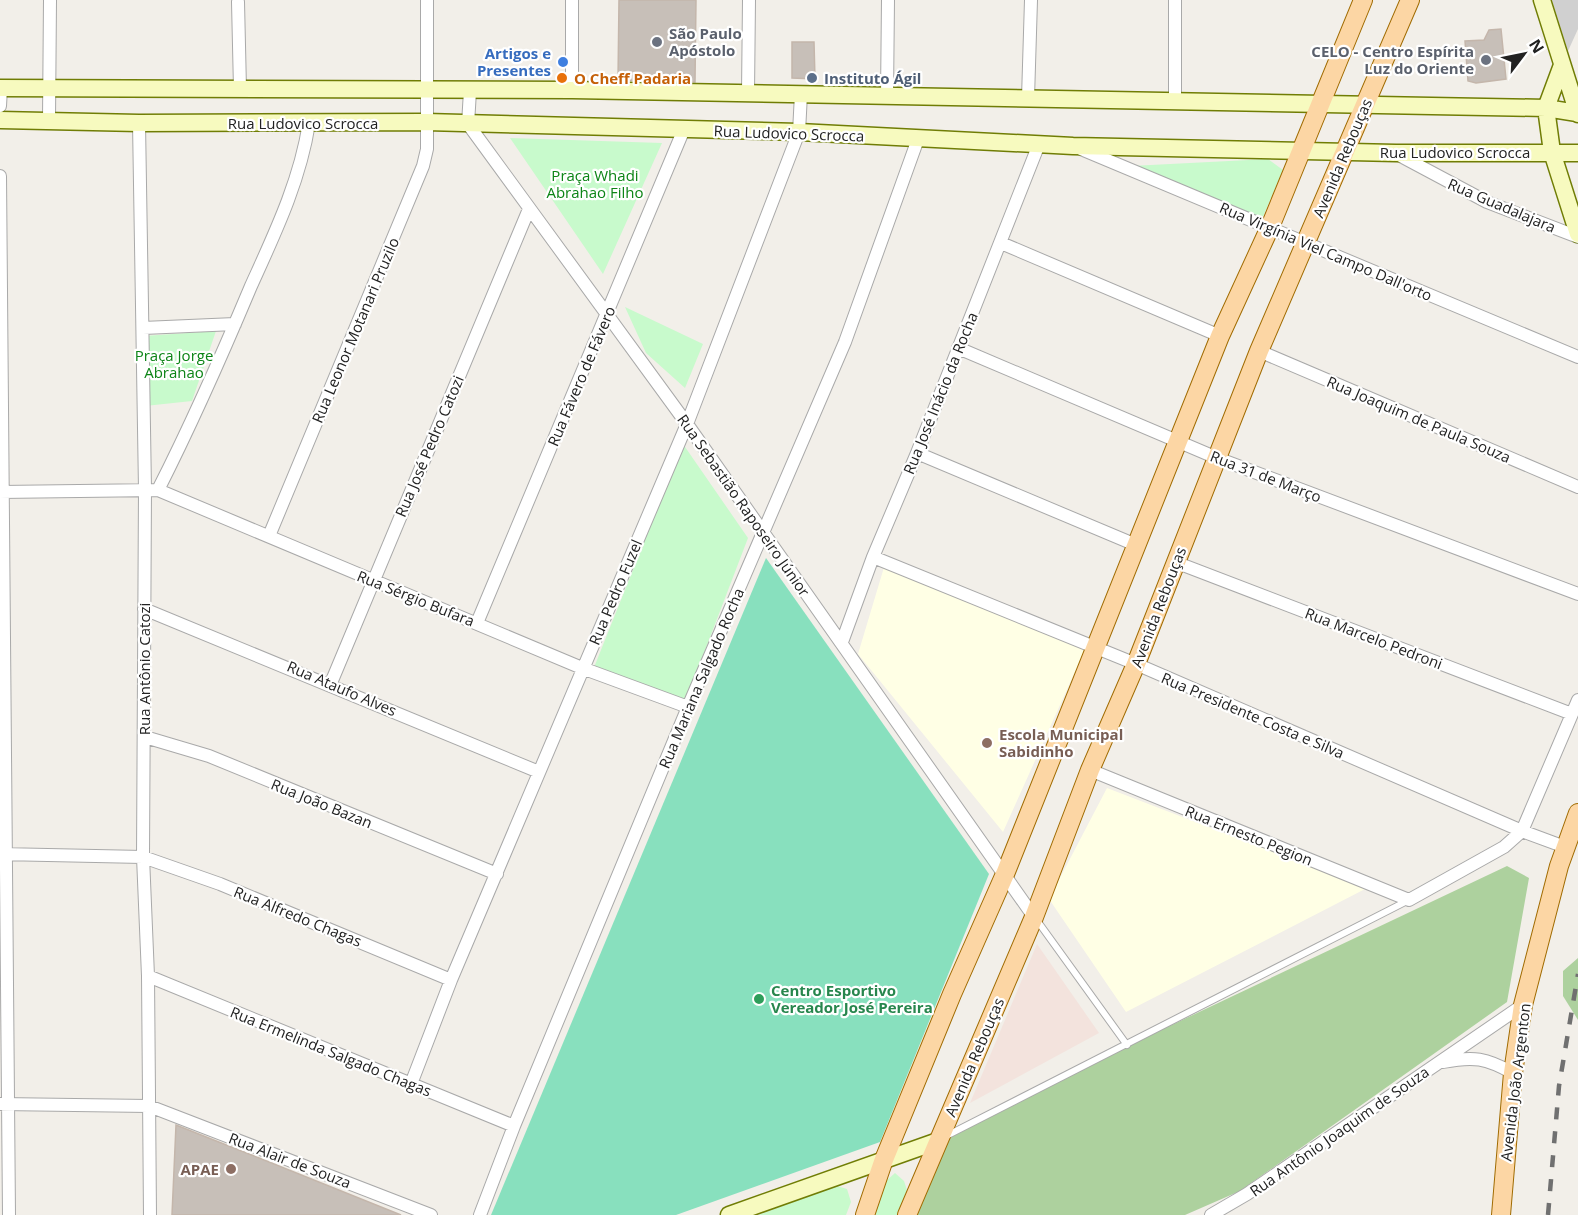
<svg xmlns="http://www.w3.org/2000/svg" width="1578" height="1215" font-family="'Open Sans',sans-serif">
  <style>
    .education { fill: #ffffe5 }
    .religious { fill: #d0d0d0 }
    .military { fill: #f3e3dd }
    .forest { fill: #add19e }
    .park { fill: #c8facc }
    .pitch { fill: #88e0be }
    .building { fill: #c7bfb8; stroke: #c4b6ab; stroke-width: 1.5 }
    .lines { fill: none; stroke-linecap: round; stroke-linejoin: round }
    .lane-casing { stroke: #a9a9a9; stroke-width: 8 }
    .street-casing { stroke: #a9a9a9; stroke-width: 14 }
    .secondary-casing { stroke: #707d05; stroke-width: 19 }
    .primary-casing { stroke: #a06b00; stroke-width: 20 }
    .lane { stroke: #fff; stroke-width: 6 }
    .street { stroke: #fff; stroke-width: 12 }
    .secondary { stroke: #f7fabf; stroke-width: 16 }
    .primary { stroke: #fcd6a4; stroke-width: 18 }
    .rail { stroke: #707070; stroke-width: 4.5; stroke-dasharray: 12 12; stroke-linecap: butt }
    .worship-dot { fill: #6b7280; stroke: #fff; stroke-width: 2 }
    .shop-dot { fill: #3f7fe0; stroke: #fff; stroke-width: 2 }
    .food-dot { fill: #e8710a; stroke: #fff; stroke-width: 2 }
    .service-dot { fill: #5c6f8a; stroke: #fff; stroke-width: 2 }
    .education-dot { fill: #8d6e63; stroke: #fff; stroke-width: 2 }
    .leisure-dot { fill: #2e9e5b; stroke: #fff; stroke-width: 2 }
    .labels { text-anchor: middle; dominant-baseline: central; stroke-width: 4.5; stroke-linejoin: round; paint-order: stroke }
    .worship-label { font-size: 15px; font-weight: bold; fill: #5b616d; stroke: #fff; text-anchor: start }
    .shop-label { font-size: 15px; font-weight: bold; fill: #366cbe; stroke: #fff; text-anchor: end }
    .food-label { font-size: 15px; font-weight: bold; fill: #c56008; stroke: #fff; text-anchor: start }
    .service-label { font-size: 15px; font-weight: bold; fill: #4e5e75; stroke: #fff; text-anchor: start }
    .street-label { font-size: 15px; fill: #222; stroke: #fff }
    .park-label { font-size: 15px; fill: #0c8416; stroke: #fff }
    .education-label { font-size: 15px; font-weight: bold; fill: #785e54; stroke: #fff; text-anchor: start }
    .leisure-label { font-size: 15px; font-weight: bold; fill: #27864d; stroke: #fff; text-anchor: start }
  </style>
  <rect width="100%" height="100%" fill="#f2efe9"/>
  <path class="education" d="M885,564l201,83 -83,185 -145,-178z
    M1107,788l260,100 -241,124 -77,-113z"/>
  <path class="religious" d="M1552,0h26v29l-10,22z"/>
  <path class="military" d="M1037,944l62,89 -129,70z"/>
  <path class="forest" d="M1507,866l22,12 -22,124 -267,189 -55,24h-274l35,-83z
    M1578,958v62l-15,-24v-25z"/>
  <path class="park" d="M510,138l152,5 -59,131z
    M1268,159l15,11 -21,49 -131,-53z
    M625,307l78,37 -18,44 -39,-35z
    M216,331l-24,70 -47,5 -1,-70z
    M683,444l65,94 -62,162 -93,-30z
    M895,1173l9,8 3,9 -10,25h-24l13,-34z
    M837,1186l10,3 4,13 -5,13h-88z"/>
  <path class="pitch" d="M766,558l223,316 -109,268 -204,73h-185z"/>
  <path class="building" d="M619,0h77l-1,82 -77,-2z
    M1501,29l5,50 -30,4 -8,-2 -3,-40 19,-1 5,-10z
    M792,42h22l1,37 -23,-1z
    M176,1125l78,31 147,59h-229z"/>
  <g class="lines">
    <defs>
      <path id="lane" d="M1036,919l91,126
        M946,1136l461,-235"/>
      <path id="street" d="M572,0v90
        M238,2l2,87
        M470,91l-2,33 219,300 347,493
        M748,93l1,-93
        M887,95l1,-95
        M1028,98l3,-98
        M1175,101v-101
        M0,106l1,-18
        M49,119l1,-119
        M139,123l6,366 -2,368 5,119 2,239
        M1081,149l497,208
        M1397,154l90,48 91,35
        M0,176l9,1039
        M1001,243l219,93
        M143,328l92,-4
        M958,348l259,110 361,136
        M1259,351l319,136
        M917,453l219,92
        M158,490c34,-67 64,-135 93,-204 24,-53 49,-105 58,-163
        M0,492l158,-2 424,178 106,39
        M269,536l154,-370 4,-17v-149
        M873,557l263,107 386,167 43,16
        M1175,562l397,152
        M144,609l395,163
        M477,623l207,-494
        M842,642l31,-85 44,-104 122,-309
        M331,683l198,-474
        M145,737l64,19 288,118
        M1090,770l319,130 95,-53 18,-16 56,-131
        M0,854l143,3 77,27 231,96
        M148,976l366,150
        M1443,1062c31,-6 43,-4 70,11
        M411,1084l40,-104 236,-556 112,-292 2,-38
        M0,1104l149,2 282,109
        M480,1215l34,-89 174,-419 157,-365 73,-203
        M1211,1215l36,-21 276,-189"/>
      <path id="secondary" d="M1542,0l36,114
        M1562,65l-16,43 6,44 26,82
        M0,88l572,2 974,18 31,5
        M0,120l139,3 287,-1 373,10 274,14 323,7h182
        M729,1215l209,-74"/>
      <path id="primary" d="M865,1215l18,-53 69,-168 53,-120 215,-538 50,-109 93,-227
        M907,1215l127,-298 56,-147 46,-106 123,-313 151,-351
        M1501,1215l12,-142 10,-68 36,-139 19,-53"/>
    </defs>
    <use href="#lane" class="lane-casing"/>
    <use href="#street" class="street-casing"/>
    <use href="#secondary" class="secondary-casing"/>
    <use href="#primary" class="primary-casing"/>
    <use href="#lane" class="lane"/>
    <use href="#street" class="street"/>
    <use href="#secondary" class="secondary"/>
    <use href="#primary" class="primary"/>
    <path class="rail" d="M1548,1215l11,-129 19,-112"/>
  </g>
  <g class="worship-dot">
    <circle cx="657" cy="42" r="6"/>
    <circle cx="1486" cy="60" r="6"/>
  </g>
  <circle class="shop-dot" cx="563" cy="62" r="6"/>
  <circle class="food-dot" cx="562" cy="78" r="6"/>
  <circle class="service-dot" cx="812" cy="78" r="6"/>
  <g class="education-dot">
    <circle cx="987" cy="743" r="6"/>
    <circle cx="231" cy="1169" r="6"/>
  </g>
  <circle class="leisure-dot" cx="759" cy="999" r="6"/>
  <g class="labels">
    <g class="worship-label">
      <text x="669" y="33">São Paulo<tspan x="669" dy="17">Apóstolo</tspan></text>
      <text x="1474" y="51" text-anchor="end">CELO - Centro Espírita<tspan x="1474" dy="17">Luz do Oriente</tspan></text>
    </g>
    <g class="shop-label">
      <text x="551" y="53">Artigos e<tspan x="551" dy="17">Presentes</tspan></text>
    </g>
    <g class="food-label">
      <text x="574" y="78">O Cheff Padaria</text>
    </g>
    <g class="service-label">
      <text x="824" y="78">Instituto Ágil</text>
    </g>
    <g class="street-label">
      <text x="303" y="123">Rua Ludovico Scrocca</text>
      <text transform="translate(789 133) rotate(2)">Rua Ludovico Scrocca</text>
      <text x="1455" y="152">Rua Ludovico Scrocca</text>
      <text transform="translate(1342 158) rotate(-67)">Avenida Rebouças</text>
      <text transform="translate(1502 205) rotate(23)">Rua Guadalajara</text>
      <text transform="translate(1326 251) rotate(23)">Rua Virgínia Viel Campo Dall'orto</text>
      <text transform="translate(355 330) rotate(-67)">Rua Leonor Motanari Pruzilo</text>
      <text transform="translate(581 376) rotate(-67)">Rua Fávero de Fávero</text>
      <text transform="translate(940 393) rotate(-68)">Rua José Inácio da Rocha</text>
      <text transform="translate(1419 419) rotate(23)">Rua Joaquim de Paula Souza</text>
      <text transform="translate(429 446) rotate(-67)">Rua José Pedro Catozi</text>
      <text transform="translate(1266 476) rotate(21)">Rua 31 de Março</text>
      <text transform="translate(744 505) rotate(55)">Rua Sebastião Raposeiro Júnior</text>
      <text transform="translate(615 592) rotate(-67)">Rua Pedro Fuzel</text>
      <text transform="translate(416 598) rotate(22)">Rua Sérgio Bufara</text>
      <text transform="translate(1158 607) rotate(-69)">Avenida Rebouças</text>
      <text transform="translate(1374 638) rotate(21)">Rua Marcelo Pedroni</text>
      <text transform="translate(144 669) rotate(-90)">Rua Antônio Catozi</text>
      <text transform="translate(701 678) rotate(-67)">Rua Mariana Salgado Rocha</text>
      <text transform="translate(342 688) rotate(23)">Rua Ataufo Alves</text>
      <text transform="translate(1253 715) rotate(23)">Rua Presidente Costa e Silva</text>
      <text transform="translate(322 803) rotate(22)">Rua João Bazan</text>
      <text transform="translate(1249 835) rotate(22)">Rua Ernesto Pegion</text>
      <text transform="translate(298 916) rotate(22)">Rua Alfredo Chagas</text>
      <text transform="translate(331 1051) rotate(22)">Rua Ermelinda Salgado Chagas</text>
      <text transform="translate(974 1057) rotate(-67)">Avenida Rebouças</text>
      <text transform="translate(1515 1082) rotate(-83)">Avenida João Argenton</text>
      <text transform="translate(1339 1131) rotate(-35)">Rua Antônio Joaquim de Souza</text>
      <text transform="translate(290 1160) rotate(21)">Rua Alair de Souza</text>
    </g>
    <g class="park-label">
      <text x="595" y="175">Praça Whadi<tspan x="595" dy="17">Abrahao Filho</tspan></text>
      <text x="174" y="355">Praça Jorge<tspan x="174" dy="17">Abrahao</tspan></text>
    </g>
    <g class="education-label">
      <text x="999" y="734">Escola Municipal<tspan x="999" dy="17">Sabidinho</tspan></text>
      <text x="219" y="1169" text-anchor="end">APAE</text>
    </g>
    <g class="leisure-label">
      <text x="771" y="990">Centro Esportivo<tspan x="771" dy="17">Vereador José Pereira</tspan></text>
    </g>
  </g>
  <g transform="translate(1524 54) rotate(58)" stroke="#ffffff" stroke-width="4.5" paint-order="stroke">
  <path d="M0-4.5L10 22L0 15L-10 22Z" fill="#222222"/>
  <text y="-9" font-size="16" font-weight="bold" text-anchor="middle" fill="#222222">N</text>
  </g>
</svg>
